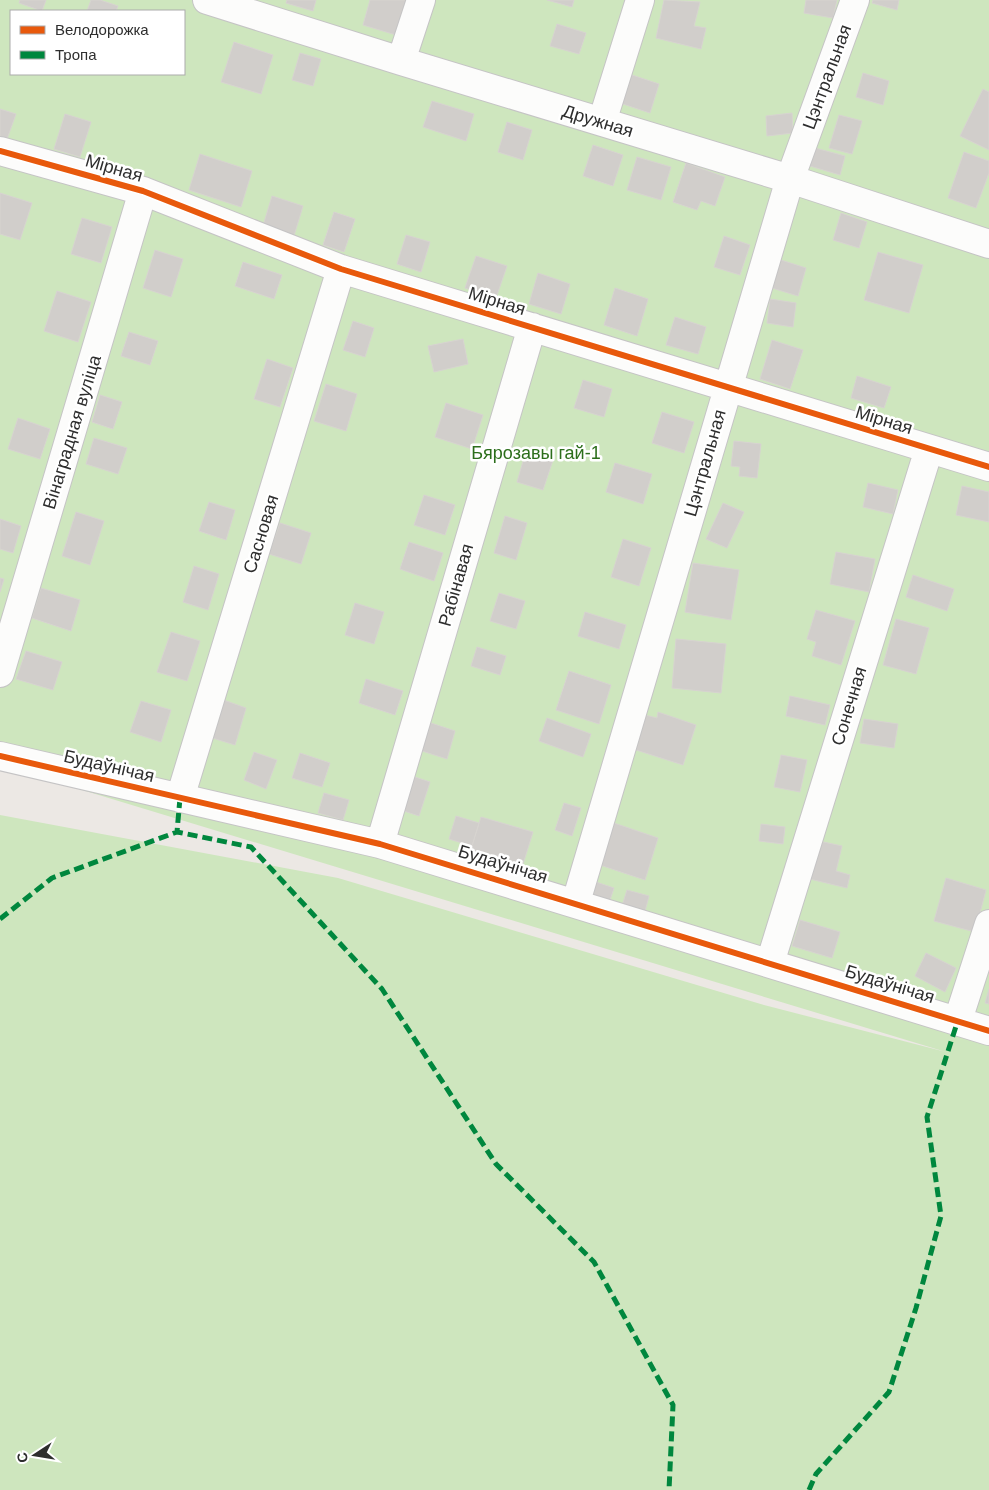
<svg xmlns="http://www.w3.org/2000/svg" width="989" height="1490" font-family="Helvetica,sans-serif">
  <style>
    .green { fill: #cee6be; fill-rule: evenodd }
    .building { fill: #d1cecb; stroke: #d7d4d0 }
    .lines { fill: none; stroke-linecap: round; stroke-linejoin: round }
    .minor-casing { stroke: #c5c4c5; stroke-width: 30 }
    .minor { stroke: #fcfcfb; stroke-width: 28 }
    .quiet { stroke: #00873e; stroke-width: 5; stroke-dasharray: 10 5; stroke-linecap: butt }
    .cycleway-casing { stroke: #fff; stroke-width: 9 }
    .cycleway { stroke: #e8590c; stroke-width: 6 }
    .labels { text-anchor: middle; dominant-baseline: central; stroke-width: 5; stroke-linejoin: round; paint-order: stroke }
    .street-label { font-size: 18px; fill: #2e2e2e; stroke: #fff }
    .park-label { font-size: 18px; fill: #2c6e1b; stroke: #fff }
  </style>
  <rect width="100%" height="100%" fill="#ece8e4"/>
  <path class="green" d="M0,0h989v1490h-989v-675l338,63 426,127 182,47 -946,-287zM11,11h173v63h-173z"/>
  <path class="building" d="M20,0h26l-4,11 -23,-8z
    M91,0h9l18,6 -2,5h-29z
    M287,0h29l-3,11 -27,-8z
    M370,0h37l-11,35 -33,-10z
    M547,0h27l-2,7z
    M664,0l36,2 -6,24 12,2 -5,21 -45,-11z
    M806,0h31l-4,18 -29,-5z
    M873,0h26l-2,10 -25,-7z
    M557,24l29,9 -7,21 -29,-8z
    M234,42l39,13 -12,39 -40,-12z
    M300,53l21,6 -8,27 -21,-6z
    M626,73l33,11 -9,29 -33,-11z
    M863,73l26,8 -6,24 -27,-8z
    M983,89l6,3v58l-29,-14z
    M432,101l42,13 -8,27 -43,-14z
    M0,109l16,5 -9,25 -7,-2z
    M792,113l1,20 -26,3 -1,-20z
    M65,114l26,8 -11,35 -26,-8z
    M839,115l23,6 -10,33 -23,-6z
    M507,122l25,8 -9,30 -25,-8z
    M593,145l30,10 -10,31 -30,-10z
    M815,148l30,8 -5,19 -30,-9z
    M964,152l25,9v12l-13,35 -28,-10z
    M200,154l52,17 -11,36 -52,-17z
    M637,157l34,10 -10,33 -34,-10z
    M686,163l39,14 -10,29 -14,-5 -4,9 -24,-8z
    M0,193l32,10 -12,37 -20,-6z
    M272,196l31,10 -10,33 -31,-10z
    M334,212l21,7 -11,33 -21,-7z
    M841,213l26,9 -8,26 -26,-8z
    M82,218l30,9 -11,36 -30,-9z
    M406,235l24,7 -9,30 -24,-8z
    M724,236l26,9 -10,30 -26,-8z
    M155,250l28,9 -12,38 -28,-9z
    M878,252l45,13 -14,48 -45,-13z
    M476,256l31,10 -11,32 -31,-10z
    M781,260l25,8 -8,28 -26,-8z
    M243,262l39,13 -8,24 -39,-13z
    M538,273l32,11 -9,30 -32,-10z
    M615,288l33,11 -11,37 -33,-11z
    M57,291l34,11 -13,40 -34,-11z
    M770,299l26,4 -3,24 -26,-4z
    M675,317l31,10 -8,27 -32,-9z
    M353,321l21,7 -9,29 -22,-7z
    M129,332l29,9 -8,24 -29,-9z
    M463,339l5,25 -34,8 -6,-26z
    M772,340l31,10 -13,39 -30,-10z
    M267,359l26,9 -13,39 -26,-8z
    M857,376l34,11 -7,21 -33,-10z
    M583,380l29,9 -8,28 -30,-9z
    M326,384l31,10 -11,37 -32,-10z
    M100,395l22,7 -9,27 -21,-7z
    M446,403l37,12 -11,34 -37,-12z
    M662,412l32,10 -10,31 -32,-10z
    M18,418l32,11 -10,30 -32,-10z
    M94,438l33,10 -9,26 -32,-10z
    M734,441l27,3 -4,34 -18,-2 1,-9 -9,-1z
    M526,451l27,9 -10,30 -26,-8z
    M615,463l37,11 -9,30 -37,-12z
    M868,483l30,7 -5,24 -30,-7z
    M962,486l27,6v30l-33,-7z
    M424,495l31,10 -10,30 -31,-10z
    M209,502l26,8 -9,30 -27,-9z
    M723,503l21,9 -17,36 -21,-9z
    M76,512l28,9 -14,44 -28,-9z
    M505,516l22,7 -11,37 -22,-7z
    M0,519l21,7 -8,27 -13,-4z
    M280,523l31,10 -10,31 -32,-10z
    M623,539l28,9 -12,38 -28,-9z
    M409,542l34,11 -9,28 -34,-12z
    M836,552l39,7 -6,33 -39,-8z
    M693,563l46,7 -8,50 -46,-8z
    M194,566l25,8 -11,36 -25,-8z
    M913,575l41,14 -7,22 -41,-14z
    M0,578l4,1 -4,13z
    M41,588l39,12 -9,31 -39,-13z
    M499,593l26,8 -9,28 -26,-8z
    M355,603l29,9 -10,32 -29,-9z
    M816,610l39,11 -14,44 -29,-9 4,-14 -9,-3z
    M585,612l41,13 -7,24 -41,-13z
    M896,619l33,9 -13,46 -33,-9z
    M171,632l29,9 -13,40 -30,-9z
    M676,639l50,5 -5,49 -49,-5z
    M477,647l29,9 -6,19 -29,-9z
    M26,651l36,11 -9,28 -37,-11z
    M569,671l42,14 -12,39 -43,-14z
    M366,679l37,12 -8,24 -36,-12z
    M790,696l40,9 -5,20 -39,-9z
    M218,698l28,10 -11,37 -29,-9z
    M141,701l30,9 -10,32 -31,-10z
    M658,712l38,13 -13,40 -50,-16 12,-34 12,3z
    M547,718l44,16 -8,23 -44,-16z
    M864,719l34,5 -4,24 -34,-5z
    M428,722l27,9 -8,28 -28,-9z
    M254,752l23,8 -11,29 -22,-9z
    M300,753l30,10 -8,24 -30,-9z
    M781,755l26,5 -7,32 -26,-5z
    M406,774l24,8 -11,34 -24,-8z
    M324,793l25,7 -6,20 -25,-7z
    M564,803l17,5 -9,28 -17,-6z
    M456,816l23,7 -7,23 -23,-7z
    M481,817l52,15 -14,45 -52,-15z
    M608,821l50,17 -13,42 -51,-17z
    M761,824l24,3 -2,17 -24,-3z
    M819,841l23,5 -6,25 14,4 -3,13 -37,-9z
    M946,878l40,12 -11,42 -41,-11z
    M590,880l24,8 -6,18 -24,-8z
    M627,890l22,6 -5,19 -23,-6z
    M800,920l40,12 -8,26 -40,-12z
    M926,953l30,15 -11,24 -30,-16z
    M989,989v15l-4,-1z"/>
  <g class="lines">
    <defs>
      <path id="minor" d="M207,0l194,61 389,118 199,65
        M401,61l20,-61
        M602,122l38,-122
        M0,151l143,40 198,78 648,198
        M0,673l143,-482
        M0,756l380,88 609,187
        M180,798l161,-529
        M380,844l152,-517
        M576,902l214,-723 65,-179
        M770,963l159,-514
        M958,1020l31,-96"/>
    </defs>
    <use href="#minor" class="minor-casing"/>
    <use href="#minor" class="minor"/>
    <path class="quiet" d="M180,798l-3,34 74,15 131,142 114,175 98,98 79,143 -4,85
      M0,919l52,-41 125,-46
      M809,1490l7,-16 73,-82 27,-84 25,-92 -14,-99 31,-97"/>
    <defs>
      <path id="cycleway" d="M0,151l143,40 198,78 648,198
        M0,756l380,88 609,187"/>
    </defs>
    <use href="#cycleway" class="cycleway-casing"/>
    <use href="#cycleway" class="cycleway"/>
  </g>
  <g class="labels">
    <g class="street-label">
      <text transform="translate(827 77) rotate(-70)">Цэнтральная</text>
      <text transform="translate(598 121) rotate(17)">Дружная</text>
      <text transform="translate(114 168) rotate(16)">Мірная</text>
      <text transform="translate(497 301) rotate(17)">Мірная</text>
      <text transform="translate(884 420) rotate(17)">Мірная</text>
      <text transform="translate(72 432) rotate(-73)">Вінаградная вуліца</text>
      <text transform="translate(705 463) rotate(-74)">Цэнтральная</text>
      <text transform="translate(261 534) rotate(-73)">Сасновая</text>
      <text transform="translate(456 585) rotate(-74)">Рабінавая</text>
      <text transform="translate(849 706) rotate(-73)">Сонечная</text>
      <text transform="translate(109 766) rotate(13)">Будаўнічая</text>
      <text transform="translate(503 864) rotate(17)">Будаўнічая</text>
      <text transform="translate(890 984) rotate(17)">Будаўнічая</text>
    </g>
    <g class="park-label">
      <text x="536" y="453">Бярозавы гай-1</text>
    </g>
  </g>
  <rect x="10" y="10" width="175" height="65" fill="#ffffff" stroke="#ababab"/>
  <rect x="20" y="26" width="25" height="8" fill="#e8590c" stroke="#ababab"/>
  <text x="55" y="35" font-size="15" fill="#2e2e2e">Велодорожка</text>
  <rect x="20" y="51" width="25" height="8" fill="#00873e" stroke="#ababab"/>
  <text x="55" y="60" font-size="15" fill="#2e2e2e">Тропа</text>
  <g transform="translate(35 1455) rotate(258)" stroke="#ffffff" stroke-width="4" paint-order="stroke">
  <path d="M0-4L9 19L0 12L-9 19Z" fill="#2e2e2e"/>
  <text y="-8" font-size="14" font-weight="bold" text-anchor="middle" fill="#2e2e2e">С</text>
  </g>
</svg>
